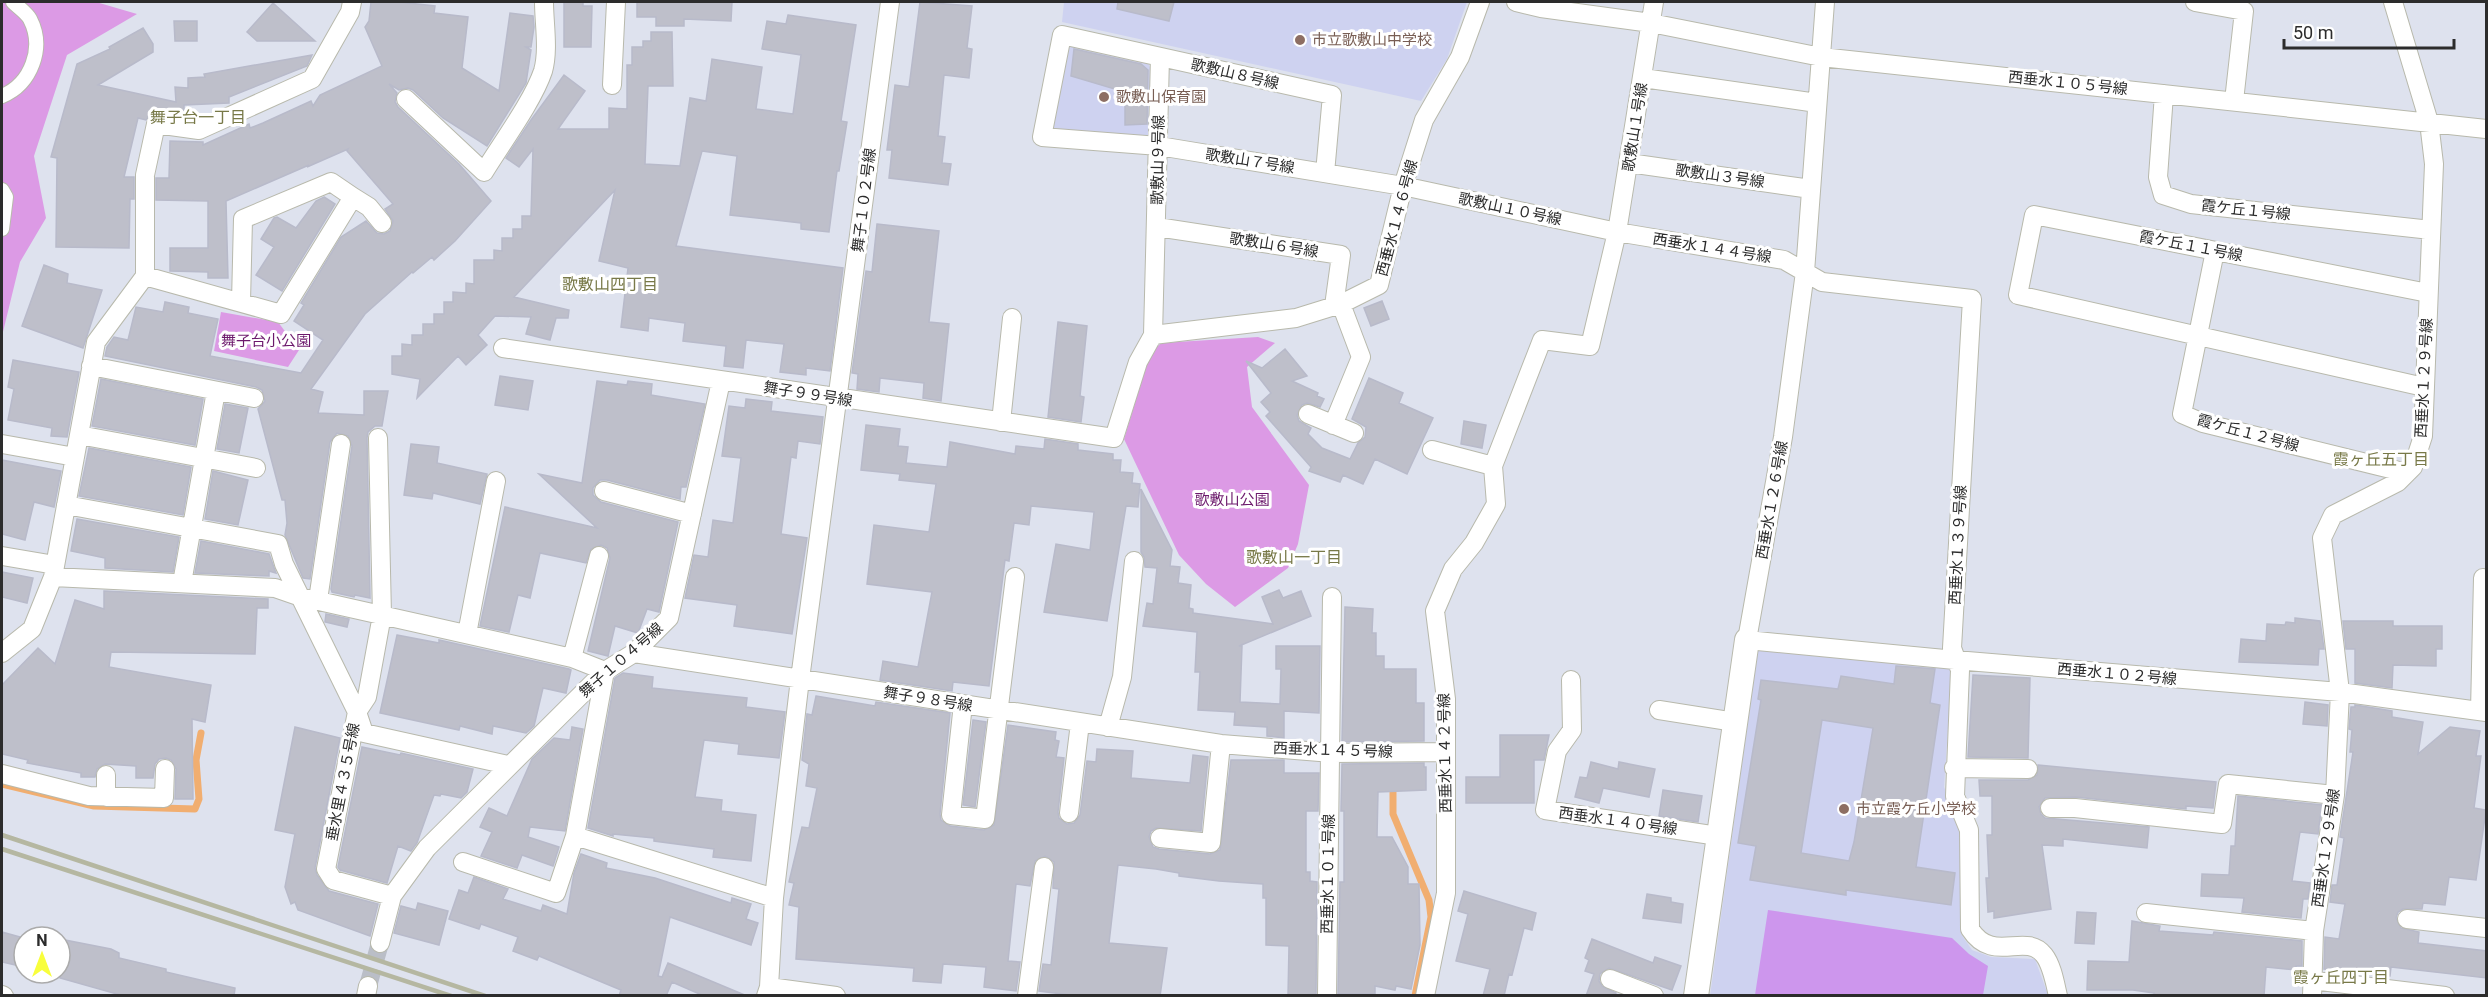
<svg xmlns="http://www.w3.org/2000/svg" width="2488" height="997" font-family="Roboto,'Noto Sans JP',sans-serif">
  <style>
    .education { fill: #ced2f0 }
    .green { fill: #dc9ae5 }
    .pitch { fill: #cd96ed }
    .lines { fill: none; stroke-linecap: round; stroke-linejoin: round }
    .stream { stroke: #f1ae70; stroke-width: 7 }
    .building { fill: #bebfca; stroke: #b8baca; stroke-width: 1.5; fill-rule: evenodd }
    .minor-tunnel { stroke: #babec7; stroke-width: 18; stroke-dasharray: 18 9; stroke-linecap: butt }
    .pedestrian-casing { stroke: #b8b9ac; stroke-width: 16 }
    .minor-casing { stroke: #b8b9ac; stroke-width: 20 }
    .tertiary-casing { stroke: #b8b9ac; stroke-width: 26 }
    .pedestrian { stroke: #fff; stroke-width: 14 }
    .minor { stroke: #fff; stroke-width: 18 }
    .tertiary { stroke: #fff; stroke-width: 24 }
    .rail { stroke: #b5b7a1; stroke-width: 4.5 }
    .education-dot { fill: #8d6e63; stroke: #fff; stroke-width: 2 }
    .labels { text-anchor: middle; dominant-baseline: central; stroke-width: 6; stroke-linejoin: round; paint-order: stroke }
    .education-label { font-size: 15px; fill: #785e54; stroke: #fff; text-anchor: start }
    .street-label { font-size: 15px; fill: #2c2c2c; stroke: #fff }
    .park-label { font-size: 15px; fill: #6c196c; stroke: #fff }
    .neighbourhood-label { font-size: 16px; fill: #787948; stroke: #fff }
  </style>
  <rect width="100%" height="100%" fill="#dee2ee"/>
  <path class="education" d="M1064,2h403l-20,57 -26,42 -359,-79z
    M1075,46l70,13 7,11v63l-5,6 -93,-7 -2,-8 12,-75z
    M1758,648l194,19 -8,120 17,45v102l11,16 19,7 44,2 13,36 -338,1z"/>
  <path class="green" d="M2,2h94l41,12 -70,41 -33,101 12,62 -26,44 -18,74z
    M221,312l57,10 21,28 -11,17 -74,-16z
    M1258,337l17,6 -28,24 5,40 57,78 -11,59 -10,24 -53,39 -29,-23 -27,-29 -55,-116 26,-85 11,-11z"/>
  <path class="pitch" d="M1768,910l184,28 17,16 19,12 -5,29h-228z"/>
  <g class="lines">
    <path class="stream" d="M1393,783v31l36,86 2,17 -16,79
      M2,784l92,22 101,3 4,-10 -3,-39 5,-27"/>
  </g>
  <path class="building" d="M371,2h28l36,4 -1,7 34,4 -6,51 37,23 11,-78 23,3 1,11 -3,20h-5l5,3 -5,33 -39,63 -44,-28 -30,-28 -5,-2 -9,2 -10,-6 8,9 -2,9 3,5 61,57 32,37 -36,40 -21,19 -2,-3 -19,16 -1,-1 -47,42 -54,75 12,3 -5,21 46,2v-24h24l-6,35h-7l-7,6 -1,6 3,160 -15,-3 -1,2 -22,-5 -1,-3 21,-143 -4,-10 -11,-3 -7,9 -20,137 -7,-1 -18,-43 2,-12 -2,-23h-3l-24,-91 7,-8 -3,-11 -6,-3 -151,-31 2,-9 7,-10 14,3 8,-33 27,5 2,-10 24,5 -1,6 30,6 -8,37 91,17 22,-33 -29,-19 10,-16 -3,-2 40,-66 25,-16 11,12 7,1 6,-3 3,-10 -8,-12 8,-5 -46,-53 1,-2 -41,18 2,-2 -83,36 2,77h-20v-6l-38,-1v-23h38v-47l-52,-1v-22h13l1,-37 33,1v3l46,-21 1,4 13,-5 48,-22 2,5 7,-11 62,-29 -17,-39 4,-6z
    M564,2h19v4h9l-1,41h-27z
    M637,2h95l-1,19 -47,-2v7h-28v-9h-19z
    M920,2l52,4 -5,42 5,1 -3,29 -25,-3 -6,61 7,1 -3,26 9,1 -3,21 -59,-7 3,-28h-5l8,-65 14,2z
    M1118,2h56l-5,19 -52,-12z
    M273,3l42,38h-58l-10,-9z
    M788,15l68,10 -15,96 6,1 -8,49h-2l-8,61 -28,-3v-6l-71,-8 7,-59 -35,-5 -26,95 167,22 -13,103 -24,-3v7l-26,-3 4,-28 -38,-4 -3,28 -19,-2 2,-20 -43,-5 2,-18 -36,-5 -1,13 -27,-4 7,-59 -29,-7 16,-71 -101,107 55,13 -1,8h-12l-6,22 -24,-6 5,-17 -36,-1 -17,19 9,10 -21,20 -8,-9 -41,42 3,-19 -28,-5v-18h10v-12l10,1v-10h11v-11h11v-10h10v-12h9v-10l13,1v-10l8,1v-24h20v-10l8,1v-13h11v-9h9v-13h9l2,-67 -14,18 -13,-9 25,-38 33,-45 21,16 -27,38h51v-21l18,1v-44h5v-18h11v-6h8v-9h21l1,54h-25l-3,78 35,2 10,-68 16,3 6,-42 50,8 -6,42 37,5 8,-59 -39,-6 5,-28 19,3z
    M174,21h23v20h-22z
    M143,28l10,16v8l-55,33 78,17 -1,-15 13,1v-10l17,-1 -1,-3 108,-19 -5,11 -78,31v6l-45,2v12l-27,-4 -5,1 -6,6 -8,-2 -14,59h10v22h-4l-1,49 -73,-1 1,-89 -6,-1 26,-93 33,-15 -1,-2z
    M1074,49l67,15 7,6 -1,54 -22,1v-33l-54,-16z
    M324,197l11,7 -53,87 -26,-16 18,-28 -13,-8 13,-21 3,-1 19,11 20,-27z
    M877,224l62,7 -10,91 20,2 -8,77 -18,-3 1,-15 -44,-5 -1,14 -22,-3 1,-15 -6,-1 14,-102 6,1z
    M44,265l24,9 -1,9 35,7 -19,58 -61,-22z
    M1382,301l7,18 -18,7 -7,-18z
    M1058,322l29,4 -7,70 4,1 -3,25 -33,-5z
    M1285,349l22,27 -15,5 26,12 -1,3 7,3 -4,8 -13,-4 -5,2 -5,10 2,6 12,7 -3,6 14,14 28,11 8,-16 7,-6 1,-10 -14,-8 17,-41 34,15 -4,10 34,15 -26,56 -32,-15 -12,25 -20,-9 -3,7 -31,-11 2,-4 -45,-51 4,-4 -9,-10 10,-9 -25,-32 16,7z
    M13,360l66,12 -12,65 -16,-1 1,-8 -44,-8 6,-31 -6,-2z
    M500,376l33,5 -5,29 -33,-5z
    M101,379l102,20 -8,46 -103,-19z
    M597,381l30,4 1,-4 24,3 -1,11 54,9 -19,83h-5l-1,12 -73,-19h-7l-7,8v7l8,7 77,20 -19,90 -12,-3 -9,24 -23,-7 -7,30 -20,-5 22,-93 -3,-10 -6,-3 -10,4 -5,14 -46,-10 -10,45 -12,-3 -9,37 -29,-6 25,-119 92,21 -58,-54 43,9z
    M746,399l26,3 -1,9 52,6 -3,27 -22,-3 -2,17 -5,-1 -10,77 26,4 -15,96 -58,-8 3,-21 -52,-7 9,-43 14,2 5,-37 20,3 8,-65 -19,-2 7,-50 16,2z
    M225,404l23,4 -9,45 -22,-4z
    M1464,421l22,4 -4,23 -21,-4z
    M866,425l34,4 -2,17 10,1 -2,16 41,4 3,-25 65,12 1,-8 28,3 1,-10 33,5v6l35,4v6h8l-1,12 13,1 -1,10 8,1 -2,23 -12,-1 -19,115 -63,-9 12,-68 34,6 4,-38 -63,-6 -2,19 -15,-2 -5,38 -4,-1 -16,126 -36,-4 -1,9 -72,-11 3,-19 35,6 14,-75 -65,-8 7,-59 55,7 7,-48 -37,-4 1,-6 -39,-4z
    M411,444l28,3 -2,16 50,11 -7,30 -47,-11 -1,6 -28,-4z
    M89,448l102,19 -8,48 -104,-19z
    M2,460l59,11 -7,36 -20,-5 -9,38 -23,-6z
    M213,471l35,9 -10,45 -33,-6z
    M1141,489l31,61 -2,16 10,1 -2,16 13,2 -2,23 4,1v4l80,11 -11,-27 17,-7 4,8 18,-7 10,25 -72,30h3l-2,56 40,2 1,-35h-5v-23h44l-1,67 -35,-2v27l-17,-2v-9l-33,-2 1,-13 -37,-2 2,-38h-5l2,-40 -54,-6 4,-23 6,1 4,-36 -12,-1 -1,-10 -3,-5z
    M77,519l102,18 -6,35 -68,-4v-10l-34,-7z
    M201,541l68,13 7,19 -7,-2v5l-74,-3z
    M2,572l31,6 -6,25 -25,-6z
    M104,591l164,8v9h-11l-2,46 -144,-2 -2,15 102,18 -6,37 -13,-3 1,80h-18l1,-30 -5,-9 -5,-2 -7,1 -4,5 -2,14h-17v-12l-31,-2 -8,5 -2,8h-14v-4l-54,-10 1,-3 -26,-6v-69l36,-37 17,16 20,-64 29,9z
    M1345,607l28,2 -1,24h4v23h8v13h32v34h8v38l-82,1z
    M326,614l23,5 -2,8 -22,-5z
    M2295,618l25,3 4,28h-5l-1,16 -79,-3 2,-23 25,2 1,-17 18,1 1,-3 9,1z
    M2343,621h50v5h49v23h-6v17l-43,-1 -1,23 -37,-5v-34h-9z
    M397,635l42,8v-3l130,29 2,1 -5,23 -23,-5 -9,38 -8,7 -33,-7 -1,8 -32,-8 -1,4 -79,-17z
    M1896,666l39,3 -5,34 10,2 -24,162 39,6 -4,32 -105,-15v5l-96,-15 6,-34 -18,-3 23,-143 -3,-1 3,-19 77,9 3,-13 53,8zM1822,720l51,8 -19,114 -5,19 -48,-8z
    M623,673l30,4 -1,11 95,10 -1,9 39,5 -6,46 -41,-4 1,-10 -35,-4 -9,57 27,3 -1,11 35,4 -5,46 -38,-4 1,-8 -60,-8v-3l-41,-4v2l-25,-8 27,-150z
    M1973,675l57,3 -2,80 -60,-1z
    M816,696l59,10 1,-4 74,11 -10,101 1,6 9,6 34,4 10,-5 14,-100 48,7 -1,8 4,1 -3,16 8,1 -6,54 1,6 8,6 7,-1 6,-8 7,-54 9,1 1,-13 36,2 -2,27 59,5 3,-28 15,2 -7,74 -45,-3 -5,3 -2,6 4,10 6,2 51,5 10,-4 11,-90h53v13h35l-1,38h-12v61h4v9l7,1 -1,112 -28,2 1,-50 -23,-1v-47h-3v-14l-44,-3 -40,-5v-3l-23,-4 -38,-4 -9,78 58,5 -7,48h-82l-39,-5 4,-27 8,1 8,-76 -6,-1 1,-26 -9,-6 -10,5 -5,25 -14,-2 -8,77 12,1 -4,29 -32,-4 2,-20 -43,-3 -2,19 -28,-2 1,-13 -118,-9 3,-52 -10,-2 5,-22 -5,-1 13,-55 7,1 8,-40 -11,-2 3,-22 -7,-4 5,-46 5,1z
    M2305,702l23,3 -1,21 -24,-2z
    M2355,705l37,6v6l31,5 -5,32 32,-27 30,4 -4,25h5l-7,52 12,2 -10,70 -27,-3 -4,28 -22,-2 -1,6h-19l-5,3 -2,6 5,10 18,4 -1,11 69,8v27l-96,-11 -1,9 -66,-7 1,-32 14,2 6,-35 -15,-2 2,-17h5l7,-47 -4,-1 13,-85h-3l2,-22 -3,-1 2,-22h4z
    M973,720l13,2 -11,85 -12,-2z
    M295,727l45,11 -25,130 2,7 12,16 49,13 -8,32 -72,-26 -3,-8 -4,2 -6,-17 10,-53 -20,-4z
    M572,727l11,2 -18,102 -35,-4 -2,10 31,10 -6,19 -31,-11 -5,13 -36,-12 11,-24 -12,-5 9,-19 18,8 25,-57 22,-21 16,2z
    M1500,735h49l-5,25h-10v43h-68v-26h34z
    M362,747l38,8 1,-2 72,16 -6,23 -6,6 -20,-4 -1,2 -6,-1 -17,48 -6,8 -13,-5 -11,37 -47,-13 -2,-3z
    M1591,762l27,7 1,-7 36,7 -6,28 -46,-9 -4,15 -24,-6 5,-20 7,1z
    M1424,763v4h2v23l-48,2 -1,45h15l16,30v17h11l1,61 -9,44 -15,-3 -1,4 -20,-4v8h-37l2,-112h4v-71h-3l1,-47z
    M2038,765l178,17 -3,26 -27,-2v3l-110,-12 -31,1 -6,9 2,7 4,4 104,9 -2,21 -84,-9v7l-21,-1 9,64 -57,9v-7l-6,1 -2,-34h3l-2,-43h5v-39h-12l-1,-16h49l9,-5z
    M1663,790l39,6 -4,26 -39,-6z
    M2238,796l84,9 -4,29 -18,-2 -8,49 18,2 -2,16h-5l-2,19 -59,-6 2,-14 -43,-2 1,-22 27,1 2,-29h4z
    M581,854l26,9 -1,5 49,10 76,25 1,-5 19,6 -5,15 12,4 -7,22 -81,-28 -12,59 4,1 6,-14 79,33h-43l-32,-14 -6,14h-47l2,-6 -82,-34 -2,4 -24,-9 5,-14 -37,-13 -2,5 -30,-10 10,-29 9,3 6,-16 34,12 -5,10 38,12 2,-6 24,9 7,-41z
    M1464,891l72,22 -4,17 -8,-2 -12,47 -3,-1 -5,22h-21l7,-27 -34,-8 12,-47 -10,-3z
    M1647,894l24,4v4l12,2 -2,19 -38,-5z
    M418,903l30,8 -9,34 -45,-12 7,-27 15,4z
    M2077,912l19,1 -2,31 -19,-1z
    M2132,921l28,5 -1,5 54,4 1,-3 88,9v25h-6v4l-30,-3 -2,29h-110v-3l-21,-3h-46l1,-29 41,1z
    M2,932l22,6v29l-22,-5z
    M60,939l51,10 8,4v5l47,11v3l69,16 -1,8h-110l-64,-18z
    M1592,939l61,24 2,-6 26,9 -9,24 -63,-22 -9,6 -1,7 3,5 14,7 -1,3h-29l8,-22 -9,-3 4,-11 -4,-2z"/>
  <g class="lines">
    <path class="minor-tunnel" d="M368,986l12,-43"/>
    <defs>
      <path id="pedestrian" d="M2,96c29,-12 43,-48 28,-77 -3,-6 -12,-12 -17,-17
        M2,190l4,7 -4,32"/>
      <path id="minor" d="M1516,2l25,6 110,15 170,34 665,72
        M1825,2l-20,270 -22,165 -36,203 208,20 385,32 146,20
        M2195,2l49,9 -10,90
        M1643,78l174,25
        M612,85l4,-83
        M2164,94l-6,83 5,18 28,9 240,26
        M406,99l78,73c17,-28 49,-71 59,-101 6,-21 1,-48 1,-69
        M1629,163l182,26
        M1325,173l7,-78 -270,-60 -20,102 117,9 244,40 214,46 167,28 38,22 150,17 -20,349 8,22 -5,126 14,34 1,99c23,36 55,2 74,26 8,10 11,28 14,41
        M1157,227l184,28 -7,51
        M2215,251l-33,163 21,9 204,50
        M145,276l136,38 72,-117 16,10 13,16
        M241,302l2,-83 88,-37 22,15
        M1153,335l7,-278
        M503,348l611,90 24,-76 15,-27 143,-17 45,-14 38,-19 24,-99 21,-66 36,-63 20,-55
        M91,366l163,32
        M2424,387l-406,-92 16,-80 394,78
        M1308,414l46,19
        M1001,422l11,-104
        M1333,425l28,-68 -20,-53
        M79,435l177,33
        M378,438l4,177 -15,82 -10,15 7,21 144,32
        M2,444l73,13
        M1432,450l61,16
        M604,491l88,23
        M66,505l212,39 6,20 73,148 -31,157 7,11 59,16
        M2,556l53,9
        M53,577l43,-235 49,-66v-101l11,-51 43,6 113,-51 38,-67 2,-10
        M182,583l34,-192
        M318,600l23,-156
        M467,634l29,-153
        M2,653l30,-24 21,-52 222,11 26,9 271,61 33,13 -30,165 -19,57 -93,-31
        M634,653l587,91 111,9 114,-1
        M572,658l27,-102
        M1571,680l1,50 -15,21 -12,59 173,26
        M963,704l-12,111 34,4 30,-242
        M1659,710l76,12
        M2480,711l3,-133
        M1108,727l14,-50 12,-116
        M1954,768l74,1
        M2,774l87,22 75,2 1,-29
        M106,775v22
        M2050,808h25l147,16 6,-40 107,11
        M1069,813l11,-90
        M575,836l199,62
        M1160,838l51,5 10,-99
        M2146,913l168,18
        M2407,919l79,9
        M380,943l12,-47 35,-48 178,-177 29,-18 35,-35 52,-237
        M1610,979l44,17
        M2312,980l133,16
        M769,987l67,9
        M2,995l2,1
        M366,996l2,-10
        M766,996l3,-9 5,-89 26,-219 90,-677
        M1027,996l17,-129
        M1327,996l5,-399
        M1425,996l21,-103v-194l-11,-88 18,-42 21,-26 22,-39 -3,-38 49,-126 48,6 27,-114 37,-230
        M2312,996l2,-65 21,-136 5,-103 -18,-154 11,-23 65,-33 15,-15 10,-31 11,-272 -5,-42 -36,-120"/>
      <path id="tertiary" d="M1696,996l51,-356"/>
    </defs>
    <use href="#pedestrian" class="pedestrian-casing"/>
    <use href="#minor" class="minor-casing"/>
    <use href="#tertiary" class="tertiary-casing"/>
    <use href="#pedestrian" class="pedestrian"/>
    <use href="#minor" class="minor"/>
    <use href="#tertiary" class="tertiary"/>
    <path class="rail" d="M2,835l483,161
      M2,849l449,147"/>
  </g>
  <g class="education-dot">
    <circle cx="1300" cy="40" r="6"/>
    <circle cx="1104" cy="97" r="6"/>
    <circle cx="1844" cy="809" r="6"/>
  </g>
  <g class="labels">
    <g class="education-label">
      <text x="1312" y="40">市立歌敷山中学校</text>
      <text x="1116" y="97">歌敷山保育園</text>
      <text x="1856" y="809">市立霞ケ丘小学校</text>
    </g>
    <g class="street-label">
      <text transform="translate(1235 74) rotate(13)">歌敷山８号線</text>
      <text transform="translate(2068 83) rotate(6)">西垂水１０５号線</text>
      <text transform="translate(1635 127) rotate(-81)">歌敷山１号線</text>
      <text transform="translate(1158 160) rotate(-89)">歌敷山９号線</text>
      <text transform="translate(1250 161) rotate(9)">歌敷山７号線</text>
      <text transform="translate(1720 176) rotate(8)">歌敷山３号線</text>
      <text transform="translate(864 200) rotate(-83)">舞子１０２号線</text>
      <text transform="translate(1510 209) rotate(12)">歌敷山１０号線</text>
      <text transform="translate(2246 210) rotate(6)">霞ケ丘１号線</text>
      <text transform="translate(1397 218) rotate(-75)">西垂水１４６号線</text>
      <text transform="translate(1274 245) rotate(9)">歌敷山６号線</text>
      <text transform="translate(2191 246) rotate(11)">霞ケ丘１１号線</text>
      <text transform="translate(1712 248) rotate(9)">西垂水１４４号線</text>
      <text transform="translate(2424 378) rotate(-87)">西垂水１２９号線</text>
      <text transform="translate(808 394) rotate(9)">舞子９９号線</text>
      <text transform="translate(2248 433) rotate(15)">霞ケ丘１２号線</text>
      <text transform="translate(1772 500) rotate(-80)">西垂水１２６号線</text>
      <text transform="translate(1958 545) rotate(-87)">西垂水１３９号線</text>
      <text transform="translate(621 660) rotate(-41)">舞子１０４号線</text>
      <text transform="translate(2117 674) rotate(5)">西垂水１０２号線</text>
      <text transform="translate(928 699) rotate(9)">舞子９８号線</text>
      <text transform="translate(1333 750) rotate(2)">西垂水１４５号線</text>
      <text transform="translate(1445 753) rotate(-91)">西垂水１４２号線</text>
      <text transform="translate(343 782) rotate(-79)">垂水里４３５号線</text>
      <text transform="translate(1618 821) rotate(8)">西垂水１４０号線</text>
      <text transform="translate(2326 848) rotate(-82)">西垂水１２９号線</text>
      <text transform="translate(1328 874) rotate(-89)">西垂水１０１号線</text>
    </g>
    <g class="park-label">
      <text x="266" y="341">舞子台小公園</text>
      <text x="1232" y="500">歌敷山公園</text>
    </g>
    <g class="neighbourhood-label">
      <text x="198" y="117">舞子台一丁目</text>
      <text x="610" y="284">歌敷山四丁目</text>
      <text x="2381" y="459">霞ヶ丘五丁目</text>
      <text x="1294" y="557">歌敷山一丁目</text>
      <text x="2341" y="977">霞ヶ丘四丁目</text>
    </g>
  </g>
  <rect width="2488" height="997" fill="none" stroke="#2c2c2c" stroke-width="6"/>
  <g transform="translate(42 955)"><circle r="28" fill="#ffffff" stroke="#ababab" stroke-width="1.5"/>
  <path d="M0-4.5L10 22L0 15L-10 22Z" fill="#f8fe3c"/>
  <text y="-9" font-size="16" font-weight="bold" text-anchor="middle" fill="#2c2c2c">N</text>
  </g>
  <path d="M2284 39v9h170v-9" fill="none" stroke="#2c2c2c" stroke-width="3"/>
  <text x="2293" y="39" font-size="18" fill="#2c2c2c" stroke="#ffffff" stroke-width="4.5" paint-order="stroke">50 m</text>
</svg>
